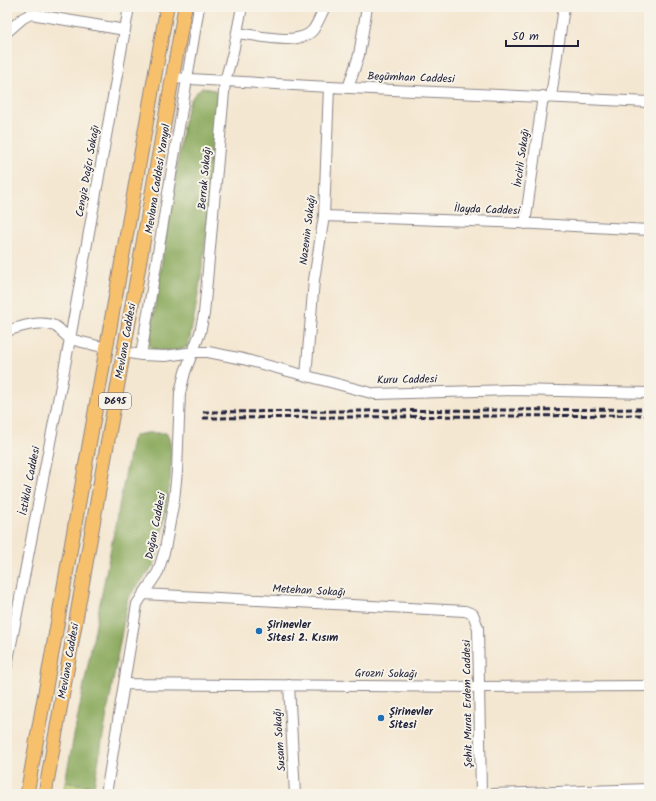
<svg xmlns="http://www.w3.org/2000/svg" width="656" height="801" font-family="Kalam,sans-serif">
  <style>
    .green { fill: #b1c56a; stroke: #6a7452 }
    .forest { fill: #8caa5e; stroke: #57664c }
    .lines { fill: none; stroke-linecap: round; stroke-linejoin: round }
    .minor-casing { stroke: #8b8486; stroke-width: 12 }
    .major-casing { stroke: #8b8486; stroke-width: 15 }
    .minor { stroke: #fff; stroke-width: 10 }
    .major { stroke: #f7c06c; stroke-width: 13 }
    .rail { stroke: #22223b; stroke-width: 3; stroke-dasharray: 6 3; stroke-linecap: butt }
    .poi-dot { fill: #1f6fb2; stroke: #f7f3e8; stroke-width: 1.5 }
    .labels { text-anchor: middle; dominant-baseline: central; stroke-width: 4; stroke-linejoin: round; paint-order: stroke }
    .shield { fill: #f7f3e8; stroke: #62616f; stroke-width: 1 }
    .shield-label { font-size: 10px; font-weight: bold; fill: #22223b }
    .street-label { font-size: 11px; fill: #22223b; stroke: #f7f3e8 }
    .poi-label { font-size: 11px; font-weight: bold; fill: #22223b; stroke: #f7f3e8; text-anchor: start }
  </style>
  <rect width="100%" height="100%" fill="#f7f3e8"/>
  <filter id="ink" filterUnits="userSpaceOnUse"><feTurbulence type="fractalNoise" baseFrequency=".025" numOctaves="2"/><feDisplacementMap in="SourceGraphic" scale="8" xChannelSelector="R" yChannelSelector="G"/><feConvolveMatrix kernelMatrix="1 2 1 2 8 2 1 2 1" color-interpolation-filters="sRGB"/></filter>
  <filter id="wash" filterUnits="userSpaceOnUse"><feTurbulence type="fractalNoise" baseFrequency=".012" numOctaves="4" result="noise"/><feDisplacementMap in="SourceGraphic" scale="16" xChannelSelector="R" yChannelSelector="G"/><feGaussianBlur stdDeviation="0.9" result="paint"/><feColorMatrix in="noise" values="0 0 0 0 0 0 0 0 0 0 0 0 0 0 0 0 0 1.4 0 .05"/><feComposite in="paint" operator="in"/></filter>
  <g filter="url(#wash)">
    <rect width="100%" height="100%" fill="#f4e7d1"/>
    <path class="green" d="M65,782l29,4 -1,8h-30z"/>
    <path class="forest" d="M202,88l13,2 3,9c-5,83 -12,166 -30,248l-13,4 -24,-1 -2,-6 33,-211c3,-16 5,-36 20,-45z
      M146,433h20c14,15 -4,101 -9,122l-3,10 -26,33 -34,188 -29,-4 67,-342 4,-5z"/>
  </g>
  <g filter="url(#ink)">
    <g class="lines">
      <defs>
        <path id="minor" d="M7,32l16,-14 8,-4 94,16
          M237,33c20,2 62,14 76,-3 5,-7 8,-16 12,-23
          M172,78l157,9 320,15
          M348,88l11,-33 8,-48
          M551,97l13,-90
          M324,216l175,6 150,8
          M525,224l18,-128
          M7,331c15,-5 33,-11 48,-5 5,3 10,9 15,13
          M70,339l59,-332
          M124,352l17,3 24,1 29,-4h14l35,7 132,35 137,-4 137,3
          M141,355l58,-348
          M306,376l8,-96 10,-64 5,-129
          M143,594l322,17 8,3 5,14 3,166
          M7,665l63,-326 36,9
          M124,684l355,3 170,-1
          M289,685l6,109
          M106,794l31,-190 21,-32 7,-23 9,-49 3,-29 3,-78 5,-21 15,-39 4,-19 21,-233 8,-29 9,-45
          M493,794l156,-5"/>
        <path id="major" d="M27,794l140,-787
          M45,794l140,-787"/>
      </defs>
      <use href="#minor" class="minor-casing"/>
      <use href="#major" class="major-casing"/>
      <use href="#minor" class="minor"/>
      <use href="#major" class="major"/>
      <path class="rail" d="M203,412l446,-3
        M203,418l446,-3"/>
    </g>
  </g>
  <g class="poi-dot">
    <circle cx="259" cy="631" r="4"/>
    <circle cx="381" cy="718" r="4"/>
  </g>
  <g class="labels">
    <rect class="shield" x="99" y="393" width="32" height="16" rx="3"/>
    <g class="shield-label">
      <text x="115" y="401">D695</text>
    </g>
    <g class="street-label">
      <text transform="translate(411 78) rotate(2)">Begümhan Caddesi</text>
      <text transform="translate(522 158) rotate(-82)">İncirli Sokağı</text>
      <text transform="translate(88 171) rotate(-80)">Cengiz Dağcı Sokağı</text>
      <text transform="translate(205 178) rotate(-85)">Berrak Sokağı</text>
      <text transform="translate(158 179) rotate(-81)">Mevlana Caddesi Yanyol</text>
      <text transform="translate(487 210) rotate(2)">İlayda Caddesi</text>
      <text transform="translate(308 230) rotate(-83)">Nazenin Sokağı</text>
      <text transform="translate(126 341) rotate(-80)">Mevlana Caddesi</text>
      <text transform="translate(407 380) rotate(-1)">Kuru Caddesi</text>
      <text transform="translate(30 481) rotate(-79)">İstiklal Caddesi</text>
      <text transform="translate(156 526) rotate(-79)">Doğan Caddesi</text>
      <text transform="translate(309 591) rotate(3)">Metehan Sokağı</text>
      <text transform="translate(69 661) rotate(-80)">Mevlana Caddesi</text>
      <text transform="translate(386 674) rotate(1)">Grozni Sokağı</text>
      <text transform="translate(468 704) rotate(-91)">Şehit Murat Erdem Caddesi</text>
      <text transform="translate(280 740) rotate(-94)">Susam Sokağı</text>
    </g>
    <g class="poi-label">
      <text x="267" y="625">Şirinevler<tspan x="267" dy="13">Sitesi 2. Kısım</tspan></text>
      <text x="389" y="712">Şirinevler<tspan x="389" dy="13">Sitesi</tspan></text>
    </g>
  </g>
  <rect width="656" height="801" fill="none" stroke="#f7f3e8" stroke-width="24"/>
  <path d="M506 40v6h72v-6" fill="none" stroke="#22223b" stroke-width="2"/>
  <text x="512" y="40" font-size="12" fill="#22223b" stroke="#f7f3e8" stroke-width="3" paint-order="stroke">50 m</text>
</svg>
